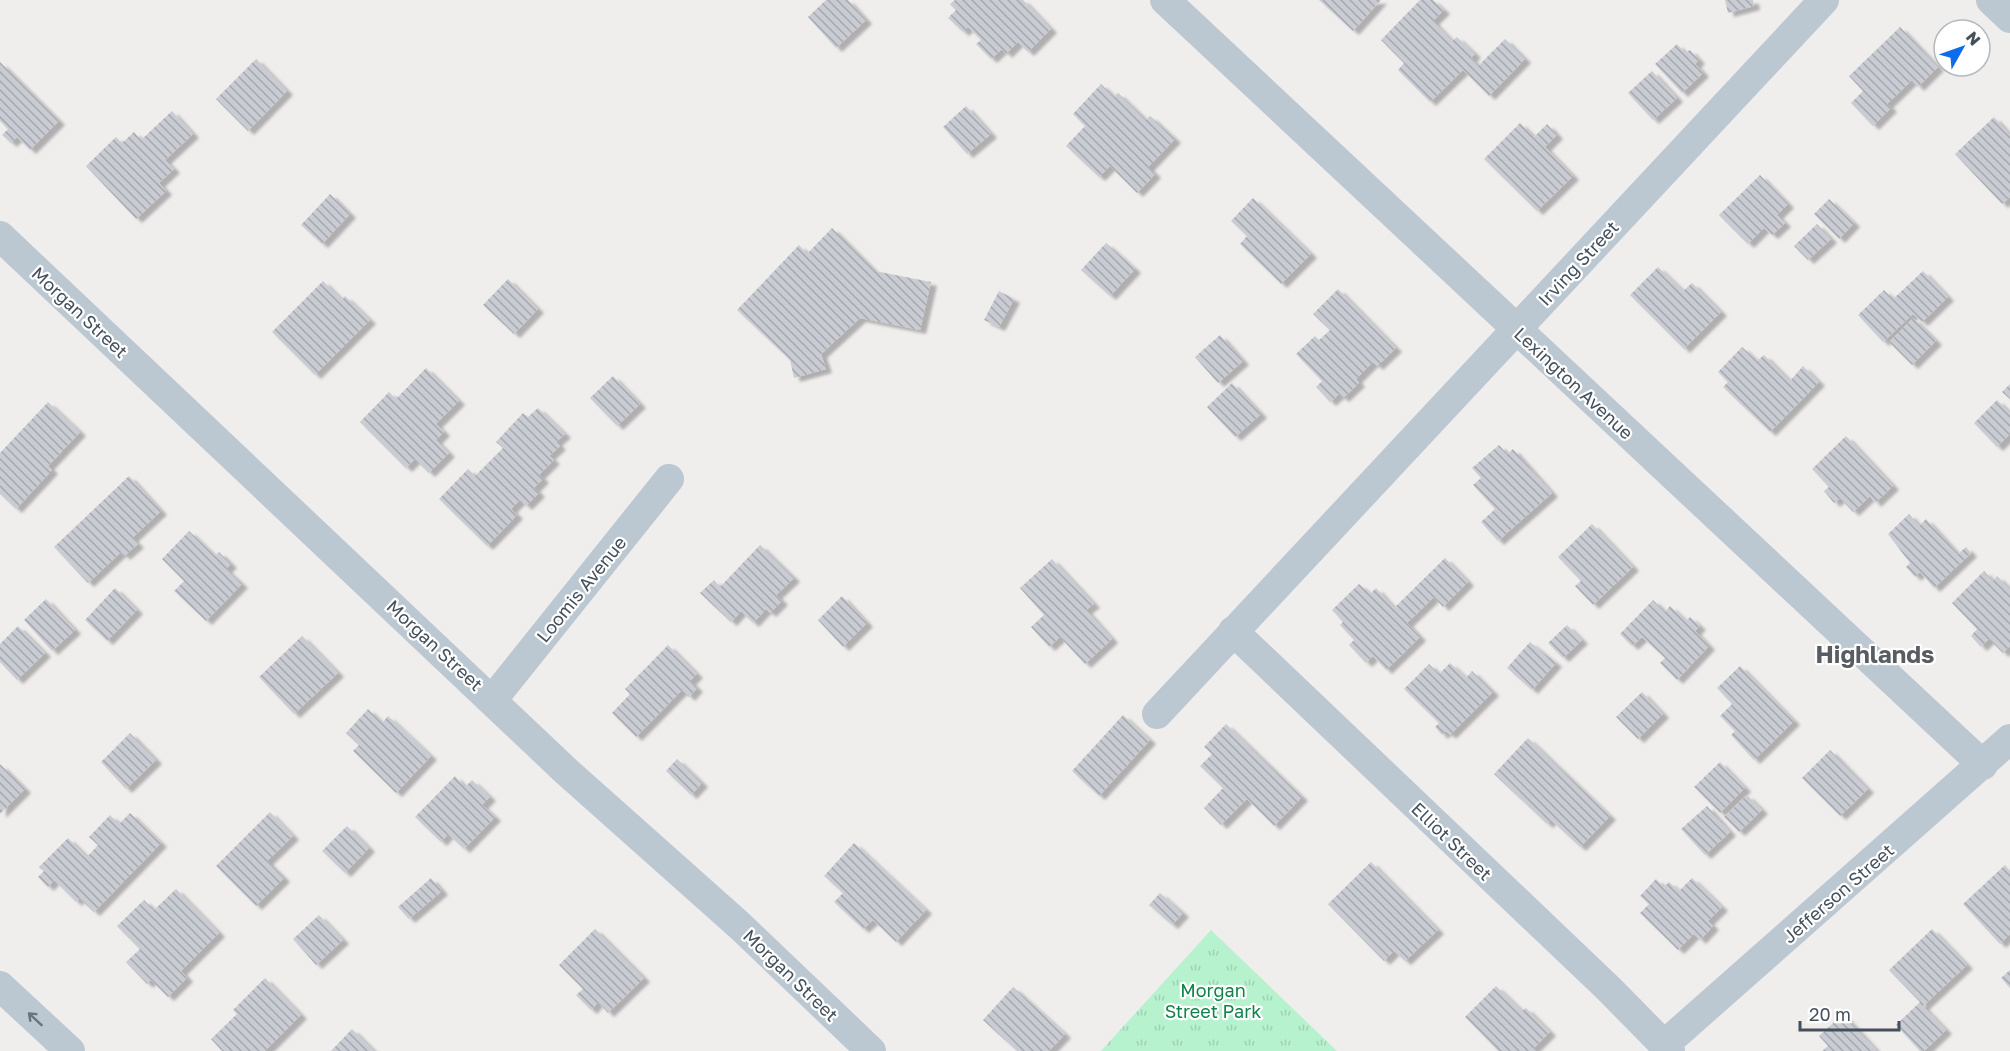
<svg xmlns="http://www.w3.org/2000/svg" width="2010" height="1051" font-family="'Golos Text',sans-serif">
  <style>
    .grass { fill: url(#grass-tufts) }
    .building { fill: url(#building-back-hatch); filter: url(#shadow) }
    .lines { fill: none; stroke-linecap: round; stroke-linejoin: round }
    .minor { stroke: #bcc8d1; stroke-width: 30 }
    .oneway { stroke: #68747f }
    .labels { text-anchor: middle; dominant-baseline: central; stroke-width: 4.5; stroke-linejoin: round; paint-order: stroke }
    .street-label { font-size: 18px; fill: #44505c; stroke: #fff }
    .park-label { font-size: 18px; fill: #10824a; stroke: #fff }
    .district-label { font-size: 24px; font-weight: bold; fill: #595d63; stroke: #fff }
  </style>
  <defs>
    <pattern id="grass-tufts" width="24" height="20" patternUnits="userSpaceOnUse" patternTransform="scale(1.5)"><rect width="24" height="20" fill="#b7f2ce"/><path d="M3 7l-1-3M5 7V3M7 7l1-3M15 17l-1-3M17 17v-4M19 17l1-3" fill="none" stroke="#9fd1b3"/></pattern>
    <pattern id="building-back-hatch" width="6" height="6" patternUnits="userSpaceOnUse" patternTransform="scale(1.5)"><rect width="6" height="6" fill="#c9ccd2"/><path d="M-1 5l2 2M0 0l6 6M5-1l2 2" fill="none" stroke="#a5a8ae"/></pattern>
    <filter id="shadow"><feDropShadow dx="6" dy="4" stdDeviation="1.5" flood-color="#0004"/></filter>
  </defs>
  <rect width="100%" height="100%" fill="#f0eded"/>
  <path class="grass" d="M1211,930l126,121h-236z"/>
  <path class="building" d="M826,0h22l18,20 -30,28 -28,-31z
    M955,0h68l28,29 -23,23 -10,-10 -12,12 -4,-5 -11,10 -15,-15 5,-4 -13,-13 -5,5 -15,-14 8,-8 -6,-6z
    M1319,0h62l-28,31z
    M1420,0h13l11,10 -11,11 19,20 5,-4 18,17 -4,4 7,8 27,-27 20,20 -36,37 -26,-26 -33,32 -32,-32 6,-7 -23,-23z
    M1725,0h28l1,6 -26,7z
    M1900,27l38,40 -20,20 -6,-7 -25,24 4,4 -18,18 -22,-23 12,-12 -14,-15z
    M1677,44l8,9 5,-3 9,10 -4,4 8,9 -21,20 -27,-29z
    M256,59l31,32 -39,40 -32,-32z
    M0,62l59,59 -29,29 -13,-13 -6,6 -9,-8 6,-6 -8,-8z
    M1652,71l25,27 -24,22 -25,-27z
    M1101,84l13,13 4,-4 28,27 4,-4 25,23 -27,28 7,7 -18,19 -27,-27 -11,11 -33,-31 19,-20 -12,-12z
    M966,106l25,28 -24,20 -24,-27z
    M172,111l21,23 -28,26 9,9 -15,14 7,8 -30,28 -50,-53 30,-29 6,6 12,-11 7,8z
    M1994,117l16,18v62l-8,7 -47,-50z
    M1520,123l14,14 13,-13 10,11 -12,12 28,29 -36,35 -53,-52z
    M1760,175l28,29 -11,11 8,8 -13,12 -8,-7 -16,16 -29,-29z
    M330,194l20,20 -28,30 -21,-19z
    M1253,198l58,56 -30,30 -41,-40 7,-8 -16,-15z
    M1829,199l25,24 -15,16 -25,-25z
    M1817,224l14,15 -23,21 -14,-14z
    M832,228l43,43 56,11 -11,48 -60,-12 -39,36 5,15 -32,9 -4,-18 -53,-50 62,-65 8,9z
    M1106,243l29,26 -25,27 -29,-26z
    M1658,267l25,24 9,-8 29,29 -37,37 -54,-54z
    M1923,271l25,26 -26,25 -9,-8 -30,28 -25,-27 26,-25 9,9z
    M508,279l30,30 -24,25 -31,-29z
    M323,281l19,19 3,-4 25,24 -55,55 -43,-43z
    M1338,289l58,59 -19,18 -4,-4 -17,17 3,4 -16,15 -4,-4 -9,8 -14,-15 6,-6 -26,-27 19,-18 4,4 11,-10 -17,-16z
    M999,291l15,8 -15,28 -15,-7z
    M1913,318l23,23 -24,24 -23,-23z
    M1220,335l23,26 -25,22 -23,-26z
    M1742,347l15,14 7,-6 26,26 13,-15 16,16 -49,50 -47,-45 5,-5 -10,-10z
    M426,368l33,33 -23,23 8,8 -8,8 13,13 -20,20 -14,-14 -9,9 -46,-46 29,-30 7,7z
    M613,376l27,28 -23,22 -27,-28z
    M1232,383l29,31 -26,23 -28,-30z
    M2010,384v15l-8,-7z
    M1997,400l13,13v21l-13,13 -23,-24z
    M48,402l32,30 -32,34 4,4 -36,39 -16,-15v-41z
    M538,408l27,26 -9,8 4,4 -11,10 5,4 -15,15 4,4 -9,9 5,5 -13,13 -6,-6 -9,9 6,6 -30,31 -48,-47 29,-30 7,7 28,-28 -7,-6 27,-29 5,4z
    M1846,436l47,50 -18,17 -5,-7 -17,16 -13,-14 -6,5 -10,-12 5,-4 -17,-18z
    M1499,445l8,9 6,-5 39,44 -54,48 -17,-19 14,-13 -22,-24 8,-7 -9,-10z
    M129,476l32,35 -29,27 6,6 -14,12 -3,-4 -33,31 -34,-36z
    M1909,514l10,12 7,-7 32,35 8,-7 5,6 -37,35 -14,-16 -5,5 -9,-10 4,-4 -22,-29z
    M1592,524l41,43 -40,38 -18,-19 6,-5 -23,-24z
    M189,531l26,25 4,-4 12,12 -5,5 16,15 -36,37 -32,-30 10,-10 -22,-22z
    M760,545l34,33 -18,17 6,6 -12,12 -4,-4 -13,14 -12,-12 -10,11 -31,-29 14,-13 6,7z
    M1445,558l23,24 -25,25 -9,-10 -27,26 13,14 -34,33 -13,-14 -7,7 -17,-18 5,-5 -14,-15 3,-3 -11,-12 27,-26 11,10 6,-6 18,20z
    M1052,559l42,45 -8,6 26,29 -27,25 -25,-27 -11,10 -18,-20 13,-12 -24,-27z
    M1984,571l9,10 4,-5 13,13v57l-7,7 -14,-14 -8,8 -10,-11 6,-7 -25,-26z
    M115,588l22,22 -30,31 -22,-21z
    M842,596l25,27 -24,24 -25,-27z
    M46,599l29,31 -23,21 -28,-31z
    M1653,600l12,12 5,-6 16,15 4,-4 10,9 -5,5 14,15 -32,34 -17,-17 5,-5 -23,-21 -10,9 -12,-12z
    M1567,625l15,15 -19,18 -15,-15z
    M18,626l27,27 -28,27 -17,-18v-18z
    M302,636l36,37 -44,41 -35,-37z
    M1530,642l26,21 -24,27 -25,-22z
    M668,645l29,29 -7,7 7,7 -8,9 -7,-7 -46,47 -24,-24 18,-19 -5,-5z
    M1450,663l16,15 6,-7 21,21 -43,43 -4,-4 -4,4 -7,-8 4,-4 -35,-34 25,-25 10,10z
    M1740,666l54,55 -40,39 -23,-25 4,-4 -15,-15 12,-12 -15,-16z
    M1642,692l21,22 -25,25 -22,-22z
    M368,709l14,14 6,-7 43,40 -35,37 -43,-42 6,-6 -13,-12z
    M1123,715l27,25 -51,56 -27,-25z
    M1226,724l76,73 -28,29 -27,-27 -26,26 -17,-17 19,-20 -23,-22 12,-12 -8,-7z
    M130,733l26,27 -30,29 -25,-27z
    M1528,738l82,78 -30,31 -29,-27 -4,4 -53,-50z
    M1830,750l38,39 -28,27 -38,-38z
    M677,759l25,24 -11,12 -25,-24z
    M1720,762l25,26 -25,25 -26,-26z
    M0,764l25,25 -25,25z
    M455,776l10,11 7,-7 18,17 -8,8 13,12 -31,32 -16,-15 -7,8 -26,-25z
    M1747,795l15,15 -23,22 -15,-15z
    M1707,806l23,26 -25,23 -24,-26z
    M270,812l23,24 -26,25 17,17 -28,28 -40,-40z
    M130,813l31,30 -67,69 -15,-14 -3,4 -22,-22 -6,7 -10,-10 6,-6 -5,-4 29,-29 19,19 11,-12 -9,-8 21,-22 9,9z
    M347,826l22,22 -24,25 -23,-22z
    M854,843l72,67 -30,32 -23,-22 -10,9 -29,-27 9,-9 -19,-17z
    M1371,862l67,68 -33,31 -11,-10 -10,10 -56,-57z
    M2005,865l5,6v63l-10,10 -37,-40z
    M431,878l11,13 -33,28 -11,-12z
    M1692,878l30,29 -14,14 5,5 -13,14 -6,-6 -16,16 -38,-37 9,-9 -9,-8 16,-17 8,8 5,-5 10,9z
    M176,889l43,44 -38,38 6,7 -19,19 -17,-17 -4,4 -21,-22 14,-13 -23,-23 27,-26 10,10z
    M1160,893l23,20 -11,12 -23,-20z
    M319,915l24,25 -27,25 -23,-26z
    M595,929l49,49 -36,35 -10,-11 -7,8 -15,-15 7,-6 -24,-24z
    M1932,929l35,36 -44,41 23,24 -22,21h-4l-24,-26 24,-23 -31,-32z
    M2010,970v18l-9,-10z
    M265,978l36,37 -36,36h-43l-11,-12 26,-25 -4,-4z
    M1496,986l26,25 4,-3 24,24 -17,17 3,2h-38l-33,-34z
    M1013,987l52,47 -16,17h-32l-34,-31z
    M1843,1014l34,37h-55l6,-5 -9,-10z
    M352,1029l22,22h-43z"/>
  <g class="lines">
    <path class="minor" d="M1165,0l818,765
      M1991,0l19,18
      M0,236l566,535 173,154 132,126
      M1233,631l376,358 61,62
      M493,699l176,-220
      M1157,714l667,-714
      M0,986l70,65
      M1664,1045l346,-306"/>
  </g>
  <defs><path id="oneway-shaft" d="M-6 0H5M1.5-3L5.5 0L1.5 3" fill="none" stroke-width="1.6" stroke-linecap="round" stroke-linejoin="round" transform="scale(1.5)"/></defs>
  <use class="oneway" href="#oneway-shaft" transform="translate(35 1019) rotate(-137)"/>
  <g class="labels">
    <g class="street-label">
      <text transform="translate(1578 263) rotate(-47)">Irving Street</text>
      <text transform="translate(80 312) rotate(43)">Morgan Street</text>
      <text transform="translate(1574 383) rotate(43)">Lexington Avenue</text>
      <text transform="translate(581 589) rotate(-51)">Loomis Avenue</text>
      <text transform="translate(435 645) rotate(43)">Morgan Street</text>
      <text transform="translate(1452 841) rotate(44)">Elliot Street</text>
      <text transform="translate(1838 893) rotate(-41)">Jefferson Street</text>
      <text transform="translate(791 975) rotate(44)">Morgan Street</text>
    </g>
    <g class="park-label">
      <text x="1213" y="990">Morgan<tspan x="1213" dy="21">Street Park</tspan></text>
    </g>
    <g class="district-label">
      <text x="1875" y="653">Highlands</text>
    </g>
  </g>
  <g transform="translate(1962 48) rotate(50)"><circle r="28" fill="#ffffff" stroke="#b4b9be" stroke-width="1.5"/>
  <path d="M0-4.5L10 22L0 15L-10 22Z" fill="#0c6ceb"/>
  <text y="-9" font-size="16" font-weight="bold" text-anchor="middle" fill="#44505c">N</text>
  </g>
  <path d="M1800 1021v9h99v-9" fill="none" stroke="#44505c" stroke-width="3"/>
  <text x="1809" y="1021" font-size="18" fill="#44505c" stroke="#ffffff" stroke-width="4.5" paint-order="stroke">20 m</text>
</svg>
